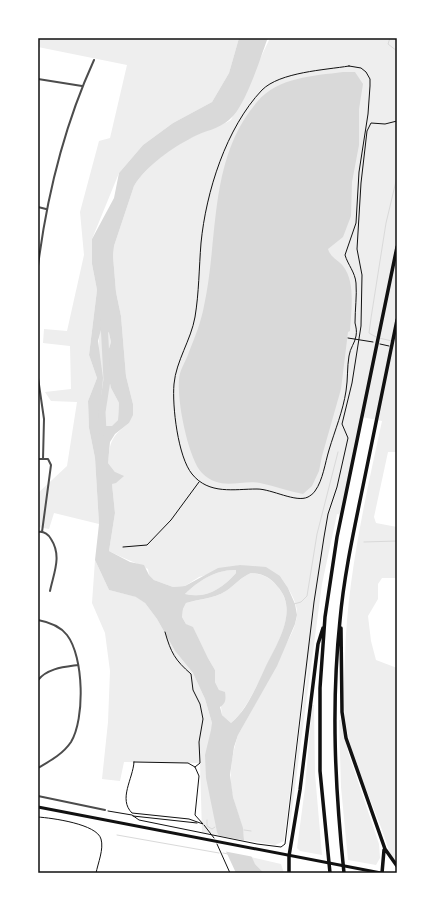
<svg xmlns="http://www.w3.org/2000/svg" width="435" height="911" font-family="'Source Sans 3',sans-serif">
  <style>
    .green { fill: #eee }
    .water { fill: #d9d9d9; fill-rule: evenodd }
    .pier { fill: #fff }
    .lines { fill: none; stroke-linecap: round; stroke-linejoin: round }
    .stream { stroke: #d9d9d9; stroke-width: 1 }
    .river { stroke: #d9d9d9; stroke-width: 7 }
    .path { stroke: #111; stroke-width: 1 }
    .minor { stroke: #4c4c4c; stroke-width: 2 }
    .primary { stroke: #111; stroke-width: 3 }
    .motorway { stroke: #111; stroke-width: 3.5 }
    .neatline { fill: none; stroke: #111; stroke-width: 1.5 }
  </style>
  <rect width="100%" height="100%" fill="#fff"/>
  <path class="green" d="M38,38h201l-10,35 -17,29 -39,21 -30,22 -24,28 -27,66v25l5,26 -8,65 8,23 -9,23 1,27 6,30 4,66 -45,-11 -5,16 -11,-2v-34l29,-27 10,-64 -26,-1 -6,-9 26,-3 -1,-43 -27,-3 1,-14 23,2 17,-76 -4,-43 19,-71 11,-3 17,-73 -89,-18z
    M270,38h127v414h-9l-14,65 2,6 21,4v53l-2,-2h-13l-4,6v15l-10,17 3,25 5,19 21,8v195l-8,-12c-12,-41 -34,-79 -42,-121 -5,-24 -3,-48 -2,-72 2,-80 20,-158 37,-237l-20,-4 -20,98 -5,-1 -15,70 -35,263 5,-58 18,-136 -11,66 -15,122 -9,4 -31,-5c-1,-17 -7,-27 -11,-43 -5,-20 -1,-43 5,-62 16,-29 33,-58 47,-89 5,-9 11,-20 12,-31 1,-14 -10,-28 -17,-39l-40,-11 -41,12 -14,9 -12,1 -19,-7 -5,-5 -1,-6c-13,-7 -26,-11 -39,-18l6,-38 -3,-29 3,-12 -7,-9c2,-22 3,-26 21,-40l4,-19 -7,-28 -5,-60 -5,-24 -3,-36 1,-10 20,-60c13,-21 38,-39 60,-50 12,-6 25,-9 37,-16z
    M101,326l8,7 2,9 -4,13 4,33 8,15 -1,17 -5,6 -8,1 -6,-6c2,-30 -4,-68 2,-95z
    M95,560l14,30 28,7 8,6 12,16 18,32 18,22 12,26 7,24 6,112 -16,-3 -2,-69 -76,-1 -4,19 -18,-2 6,-57 2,-51 -5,-38 -13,-30z
    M236,570v3c-14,16 -30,26 -51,21 13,-13 32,-25 51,-24z
    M251,573c12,1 19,5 26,13 23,25 -1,59 -12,83 -9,18 -19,41 -34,54l-9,-8 -3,-25 -4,-8v-12l-7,-12 -15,-30 -7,-4 -4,-7 1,-8 3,-6c14,-4 27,-4 40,-12 9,-6 15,-14 25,-18z
    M312,705h2l1,69 7,81 -22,-4 -3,-3 8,-60z
    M339,720h2l7,32 31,92 1,14 -4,7 -28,-5 -7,-73z
    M251,857l30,7 3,9h-20l-9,-9z"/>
  <path class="water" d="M239,38h31l-3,2c-7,19 -22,68 -38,80 -10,9 -25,11 -36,17 -21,11 -46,28 -59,49l-20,60 -1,10 3,36 5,24 5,60 7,28v11l-4,8 -14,11 -5,8 -2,21 7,9 9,4 -8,7 -4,1 3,29 -6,38 21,11 14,3 5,10 5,5 19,7 12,-1 33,-18 22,-3 26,2 14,9 8,12 7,16 2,11 -2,9 -18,42 -39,69 -4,12 -4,28 3,22 10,31 1,12 11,24 9,9h-28l-19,-41 -11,-54 -1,-23 6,-25 1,-7 -7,-24 -12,-26 -18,-22 -18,-32 -12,-16 -9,-6 -27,-7 -14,-30 4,-36 -4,-66 -6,-30 -1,-27 9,-23 -8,-23 8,-65 -5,-26v-25l22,-41 5,-25 24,-28 30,-22 39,-21 17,-29zM102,326l7,7 2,9 -4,13 1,19 3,14 8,15 -1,17 -6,6h-7l-6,-5 4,-43 -5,-37zM236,570v3c-14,16 -30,26 -51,21 13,-13 32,-25 51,-24zM251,573c12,1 19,4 26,13 23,24 -1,59 -12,82 -9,19 -18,42 -34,55l-9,-8 -2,-8c6,-4 6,-8 5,-15l-6,-2 -4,-8v-12l-7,-12 -15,-31 -7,-3 -4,-7 1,-8 3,-6c13,-4 27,-4 40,-12 9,-6 15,-14 25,-18z
    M343,72h12l8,12 -4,25v36l-7,37 -1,34 -8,21 -15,12c3,9 9,10 15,17 13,16 8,46 7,65l-2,1 -7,57 -19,67 -3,15 -7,15 -9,8c-15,-3 -29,-8 -43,-11 -19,-4 -39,9 -58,-10 -14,-15 -25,-72 -23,-93 0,-9 7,-19 10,-28 6,-15 12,-30 15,-46 15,-69 4,-147 53,-204 21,-25 56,-26 86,-30z"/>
  <path class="pier" d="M216,835l31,6 7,16 -31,-6z"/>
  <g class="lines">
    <path class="stream" d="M390,38l-2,6 9,7
      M376,337l-7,-4 2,-15 15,-95 11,-46
      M379,338l13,3
      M364,542l33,-1
      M294,604l7,-2 6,-6 10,-62 21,-82
      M207,820v6l5,3 3,-2
      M244,830l7,1
      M117,835l102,18
      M223,853l5,1"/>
    <path class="river" d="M103,432l-1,-20 5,-32 -3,-59"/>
    <path class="path" d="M349,66l12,2 5,4 4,7v7l-2,28 -9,58 -3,51 -11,32c3,10 10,17 11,28 1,13 -1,26 -1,40 1,4 2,8 1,13 -1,7 -6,12 -7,20 -2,11 -1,23 -3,35 -3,20 -11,39 -17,59 -4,13 -6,30 -14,41 -1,2 -5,5 -7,6 -12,6 -36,-8 -51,-8 -23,0 -48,6 -65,-15 -14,-17 -20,-68 -18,-90 2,-23 17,-44 21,-67 4,-24 4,-49 6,-74 5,-51 25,-115 61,-153 18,-18 63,-20 87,-24z
      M348,338l25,4
      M380,344l9,2
      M123,547l24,-2 24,-25 28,-38
      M165,632c6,21 10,28 26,42l2,16 7,14 3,15 -4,23 1,21 -5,4
      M134,762l54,1 7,4 4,9 -4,39 8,9 -14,-5 -57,-6c-14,-14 1,-34 2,-51z
      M108,811l24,4 7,5 118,24 24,3 4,-3 29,-242 10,-65 4,-23 9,-27 11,-49 -6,-14 10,-41 9,-57 1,-51 -5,-26 4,-66 6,-52 4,-8 14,1 12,-3
      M133,816l64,7
      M38,817c14,1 59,7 63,22 3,10 -3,24 -5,34
      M204,825l10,13
      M217,844l13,29"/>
    <path class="minor" d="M38,79l44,7
      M38,207l8,2
      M38,266c9,-71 26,-140 56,-206
      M38,378l6,41 -1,40
      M38,459h10l3,6 -9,67
      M38,532c6,-1 10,2 13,7 11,17 3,33 -1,52
      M38,620c11,2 22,6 29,15 17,22 18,84 4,107 -8,12 -21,19 -33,26
      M38,680c10,-12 26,-13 40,-15
      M38,796l67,14"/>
    <path class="primary" d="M38,807l343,66"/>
    <path class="motorway" d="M341,628l1,84 4,26 39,111 12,17
      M289,873v-17l11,-66 18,-146 5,-16
      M330,873l-10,-102v-83l5,-71 12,-80 60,-290
      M344,873c-9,-86 -13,-167 -4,-253 4,-45 14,-90 23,-134 11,-56 23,-111 34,-166
      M382,873l2,-23"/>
  </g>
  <rect width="435" height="911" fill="none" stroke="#ffffff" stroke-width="78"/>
  <rect x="39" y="39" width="357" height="833" class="neatline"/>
</svg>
